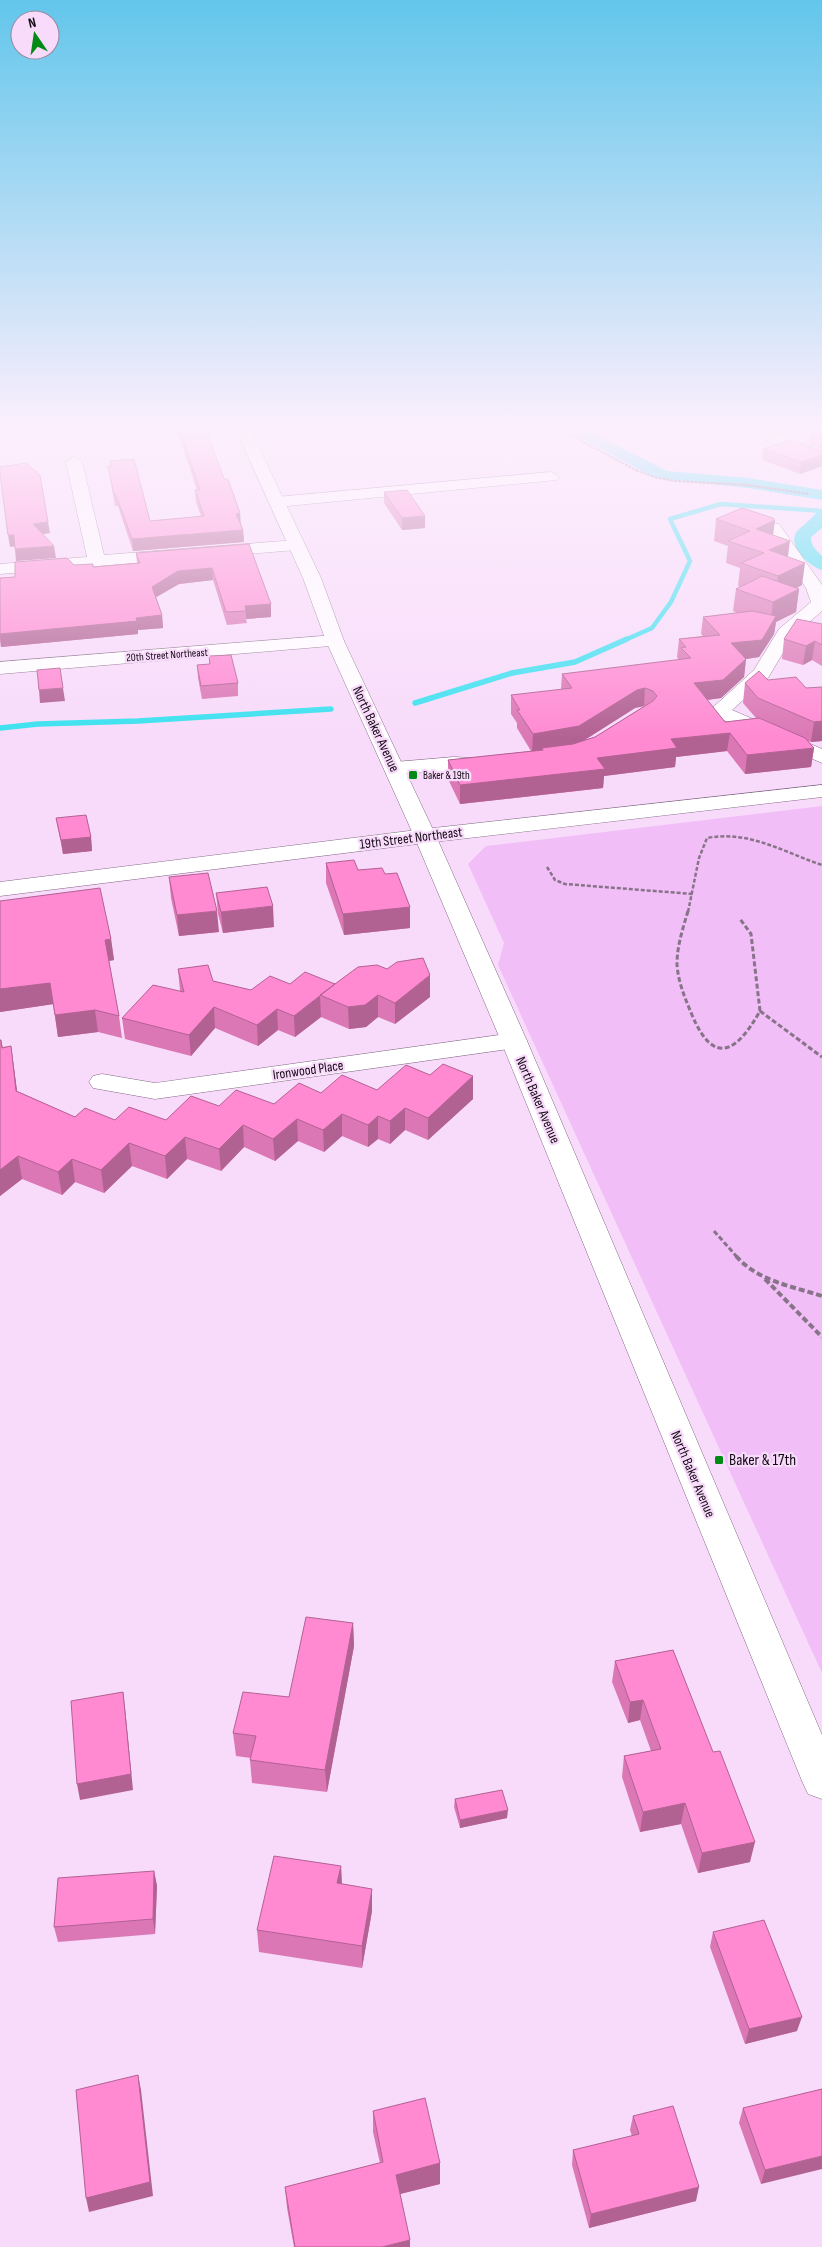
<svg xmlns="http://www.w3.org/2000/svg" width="822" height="2247" font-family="'Sofia Sans Condensed',sans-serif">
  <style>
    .green { fill: #f2bef7 }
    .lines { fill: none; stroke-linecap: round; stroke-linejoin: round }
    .stream-far1 { stroke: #3ae1ef; stroke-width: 4.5 }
    .stream { stroke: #3ae1ef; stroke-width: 5.5 }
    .canal { fill: #3ae1ef; fill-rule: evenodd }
    .minor-casing { stroke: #826884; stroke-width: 1 }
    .major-casing { stroke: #826884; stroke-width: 1 }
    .path-far3 { stroke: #877488; stroke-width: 2; stroke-dasharray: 3 1; stroke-linecap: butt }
    .path-far2 { stroke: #877488; stroke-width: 2.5; stroke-dasharray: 4 2; stroke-linecap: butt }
    .path-far1 { stroke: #877488; stroke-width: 3; stroke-dasharray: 5 2.5; stroke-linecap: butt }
    .path { stroke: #877488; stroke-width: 4; stroke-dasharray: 6 3; stroke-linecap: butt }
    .minor { fill: #fff; fill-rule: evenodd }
    .major { fill: #fff; fill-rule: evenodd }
    .wall { fill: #db77b5; fill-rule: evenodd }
    .shaded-wall { fill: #b26193 }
    .building { fill: #ff8ad2; stroke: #b26193 }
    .poi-dot { fill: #018a16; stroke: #f8dbfa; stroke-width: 2 }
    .labels { text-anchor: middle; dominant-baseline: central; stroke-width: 4.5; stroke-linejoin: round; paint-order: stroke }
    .far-street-label { font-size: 11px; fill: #130a14; stroke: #f8dbfa }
    .far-poi-label { font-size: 11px; fill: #130a14; stroke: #f8dbfa; text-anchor: start }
    .street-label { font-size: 14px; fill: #130a14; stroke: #f8dbfa }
    .near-poi-label { font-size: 16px; fill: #130a14; stroke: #f8dbfa; text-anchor: start }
  </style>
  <rect width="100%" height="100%" fill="#f8dbfa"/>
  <path class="green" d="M822,806v867l-324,-708 6,-22 -36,-79 18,-18z"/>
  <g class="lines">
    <path class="stream-far1" d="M625,640l27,-12 19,-26 19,-41 -20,-42 51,-15 101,7"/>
    <path class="stream" d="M415,703l97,-30 63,-11 52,-23
      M0,728l38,-4 100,-3 193,-12"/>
    <path class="canal" d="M560,425h17l90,46 81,7 74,12v10l-74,-12 -89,-10 -15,-6 -82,-44z
      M822,511v17l-11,9c0,9 5,13 11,19v14c-11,-3 -32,-21 -27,-35 2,-6 16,-15 21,-22z"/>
    <defs>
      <path id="minor" d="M738,425h18l66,26v10l-52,-19 -30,-14z
        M74,457l8,5 22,93 192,-15 6,1 2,4 -2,4 -6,1 -296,24v-10l87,-7 -21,-95z
        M551,472l8,5 -2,3 -280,27 -8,-5 8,-5z
        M773,523l6,1 43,61v26l-29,25 -25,42 -36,32 90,39v14l-110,-48 -3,-4 45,-41 25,-41 32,-27 -5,-14 -41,-60 2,-4z
        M335,635l7,2 2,4 -2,4 -342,29v-12z
        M454,757l38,2 3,4 -3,4 -7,2 -90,5 -7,-2 -3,-4 3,-4 7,-2z
        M822,785v12l-397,46 -425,53v-14l425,-53z
        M514,1033l9,2 4,6 -4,6 -368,52 -62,-11 -4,-6 4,-6 9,-2 53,9z"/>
      <path id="major" d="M234,425h14l73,153 23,63 92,195 91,205 295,694v64l-14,-5 -6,-13 -301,-740 -87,-205 -88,-195 -23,-63z"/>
    </defs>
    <use href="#minor" class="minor-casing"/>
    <use href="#major" class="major-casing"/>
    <path class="path-far3" d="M551,425l85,45 18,7 21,4 72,4 62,9"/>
    <path class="path-far2" d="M547,867l8,13 10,4 128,10
      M688,912l11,-54 8,-20c42,-8 76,14 115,27"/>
    <path class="path-far1" d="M688,911c-5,17 -11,35 -11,53 1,18 8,34 15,51 22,52 45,37 68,-4l-9,-77 -11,-15
      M760,1011l62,46
      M714,1231l23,26"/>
    <path class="path" d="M736,1256c22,25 55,30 86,40
      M765,1279l57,58"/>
    <use href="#minor" class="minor"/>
    <use href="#major" class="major"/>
  </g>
  <path class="wall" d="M177,425h27l39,105 1,12 -111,9 -15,-45h-3l-5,-29 -2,-11h3l-1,-5 40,60 51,-5 -5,-14 -1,-12h2l-19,-57z
    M810,425h12v24l-13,-5 1,-11 6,-2 -5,-2z
    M763,449l59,2v15l-22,8 -38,-14z
    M384,492l41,24v12l-23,2 -18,-27z
    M716,519l59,1 -2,15 15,22 14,28 -5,3 2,1 -3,23 -20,10 -2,12 -15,23 -13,2 -2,18 -23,21 -14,2 18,22 31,-4 -13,-15 2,-20 23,-3 38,8 16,-1v54l-11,1 -3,-1 6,7 -3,19 -66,7 -18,-23 -51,6 -1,10 -71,9 -1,12 -143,16 -12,-25v-19l83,-9 -14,-23v-5l-6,-9v-19l50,-5 1,-16 117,-14 -2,-3 2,-18 24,-3 -2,-2 2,-17 34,-4 -4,-2 3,-22 4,-3h-2l2,-18 -14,-5 2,-17 -14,-5zM644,706l-49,31 -10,3 50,-32z
    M249,544l22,73 -25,2 1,4 -20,2 -14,-45 -34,4 -23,13 6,18 1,13 -25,2v4l-137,13 -1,-7v-62l15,-1 59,-12 19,2 44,-4 -1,-10z
    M822,624v42l-10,-6 -9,5 -21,-6 2,-20z
    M209,656l29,27v13l-36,3 -4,-21 -1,-13 12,-1z
    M56,818l35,19 1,14 -29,3z
    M326,863l32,7 27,4 25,54 -66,7 -18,-52z
    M169,877l50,55 -40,4 -8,-38z
    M216,893l58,34 -51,6 -5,-19z
    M0,901l111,38 3,21 -5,1 10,55 3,22 -24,-6 -40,5 -5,-33 -53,8z
    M178,969l35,12 38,9 39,-6h45l95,13 -35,27 -17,-7 -12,10 -17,2 -28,-12 -26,20 -17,-7 -20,16 -43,-18 -24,28 -66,-17 -3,-21 58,-27z
    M0,1040l3,7 8,-1 6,45 58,26 40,3h51l53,-14 55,-2 47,-11 56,-3 53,-15 43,1v23l-45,41 -23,-10 -15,14 -12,-5 -10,8 -26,-11 -18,16 -26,-11 -23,20 -31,-14 -23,24 -34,-12 -20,20 -35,-13 -28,27 -29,-11 -13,13 -40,-16 -22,17z
    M353,1623l1,23 -27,146 -75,-9 -2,-23 1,-2 -15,-2 -3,-23 56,-36z
    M673,1650l77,212 -52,11 -17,-49 -41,8 -18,-55 2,-21 27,-5 -11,-31 -12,3 -16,-41 3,-21z
    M455,1799l52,19 -47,10 -6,-21z
    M341,1866l1,18 30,27 -10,57 -103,-16 -2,-22z
    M154,1871l3,15 -2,48 -97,8 -4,-15z
    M713,1932l84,99 -52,13 -35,-97z
    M822,2089l-61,95 -22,-61 4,-15z
    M373,2111l67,52v21l-40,10 10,53h-116l-7,-39 -2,-21 95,-24 -7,-31z
    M633,2116l63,85 -107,27 -17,-63 1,-15 59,-14 -2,-6z"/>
  <path class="shaded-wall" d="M822,455v11l-22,8 1,-12z
    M240,513l1,12 -5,-11z
    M425,516v12l-23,2v-12z
    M775,520l-3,22 -16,-13z
    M48,522l2,11 -15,3 -2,-12z
    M243,530l1,12 -111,9 -1,-12z
    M8,535h6l2,11 -6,1z
    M790,541l-3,22 -20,10 2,-23z
    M54,546l2,12 -40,3 -1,-12z
    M805,563l-3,22 -27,13 3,-22z
    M212,568l1,12 -34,4 -26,15 -1,-12 26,-16z
    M799,589l-3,23 -20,10 -2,12 -15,23 -13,2 -2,18 -23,21 -29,4 2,-19 37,-40 39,-18 3,-23z
    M271,604v13l-25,2v-8l-1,-5z
    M162,615l1,13 -25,2v4l-137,13 -1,-13z
    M815,641l-3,19 -9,5 3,-19z
    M63,688l2,13 -25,2 -1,-13z
    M645,688l-1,18 -9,2 -57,36 -36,4v3l-10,2 1,-19 104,-44z
    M822,721v20l-11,1 3,-20z
    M730,733l-3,18 -51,6 -1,10 -71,9 -1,12 -143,16v-19l137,-27 74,-19z
    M814,748l-3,19 -66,7 2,-19z
    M91,837l1,14 -29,3 -2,-14z
    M273,906l1,21 -51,6 -2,-21z
    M410,907v21l-66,7 -1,-21z
    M217,911l2,21 -40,4 -2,-21z
    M111,939l3,21 -6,1 -3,-21z
    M430,975v22l-35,27v-21z
    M50,983l4,21 -54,8v-23z
    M378,995v22l-12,10 -17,2 -1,-22z
    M320,996l1,21 -26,20 -1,-21z
    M214,1007l1,21 -24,28 -2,-21z
    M277,1009l1,21 -20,16 -1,-21z
    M95,1010l3,22 -40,5 -3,-22z
    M11,1046l3,22 6,45 -4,-22z
    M473,1076v23l-45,41v-22z
    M405,1108v22l-15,14v-23z
    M342,1114v22l-18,16 -1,-22z
    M378,1116v23l-10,8v-22z
    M297,1119l1,22 -23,20 -2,-22z
    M243,1125l1,22 -23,24 -2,-22z
    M185,1137l2,22 -20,20 -2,-23z
    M129,1143l3,23 -28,27 -3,-23z
    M18,1156l4,23 -22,17v-26z
    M72,1159l3,23 -13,13 -4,-23z
    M353,1623l1,23 -27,146 -2,-22z
    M123,1692l2,16 8,82 -53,10 -3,-16z
    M643,1700l-3,20 -12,3 2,-21z
    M685,1803l-4,21 -41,8 3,-20z
    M508,1810l-1,8 -47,10v-8z
    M755,1842l-5,20 -52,11 4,-20z
    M341,1866l1,23 -5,-6z
    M154,1871l3,15 -2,48 -2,-15z
    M372,1889v22l-10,57v-22z
    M802,2017l-5,14 -52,13 4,-15z
    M138,2075l3,15 12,106 -64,16 -3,-14z
    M822,2156v13l-61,15 4,-14z
    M440,2163v21l-44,11v-20z
    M699,2187l-3,14 -107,27 2,-14z
    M410,2240v7h-28z"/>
  <path class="building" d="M178,425h26l20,54h4l12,34 -4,1 7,16 -111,9 -16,-44h-2l-6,-29h4l-2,-5 24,-2 16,62 54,-5 -9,-26h5z
    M822,429v9l-12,-5z
    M790,440l32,11v4l-21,7 -38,-13z
    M26,463l14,12 8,47 -15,2 21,22 -39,3 -1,-14h-6l-8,-61v-7z
    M407,490l18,26 -23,2 -18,-26z
    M742,508l31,10 2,2 -19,9 34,12 -21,9 36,13 -27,13 -37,-13 23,-10 -36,-12 22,-10 -34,-12z
    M249,544l22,60 -26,2 1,5 -20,1 -14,-44 -34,3 -26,16 10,28 -26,3 1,3 -137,13v-56l15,-1v-15l52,-4 7,7 19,-1v3l47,-4 -4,-10z
    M762,576l37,13 -26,13 -37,-13z
    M752,611l24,5 -14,24 -31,3 15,16 -23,21 -29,3 31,39 34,-4 46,20 9,10 -67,7 -17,-22 -59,6 6,9 -80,10 8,11 -145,16 -12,-25 95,-10 -1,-2 31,-4 22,-7 58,-36 4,-5 -4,-5 -8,-3 -8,2 -58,36 -46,8 -16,-24h3l-9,-15 61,-7 -10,-14 129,-16 -10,-10 5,-1 -7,-8 41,-4 -17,-18z
    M797,619l25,5v21l-7,-4 -9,5 -22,-7z
    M231,655l7,28 -37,3 -4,-21 13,-1 -1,-8z
    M60,668l3,20 -24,2 -2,-20z
    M759,671l9,9 28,-3 10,11 16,-1v34l-8,1 -56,-24 -13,-15z
    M86,815l5,22 -30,3 -5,-22z
    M354,860l4,10 24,-2 3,6 12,-1 13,34 -67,7 -17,-51z
    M208,873l9,38 -40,4 -8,-38z
    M267,887l6,19 -52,6 -5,-19z
    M100,888l11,51 -6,1 14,76 -24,-6 -40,5 -5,-32 -50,6v-88z
    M423,958l7,17 -35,28 -17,-8 -13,10 -17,2 -28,-12 38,-28 19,-2 10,4 10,-7z
    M208,965l5,16 38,9 19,-14 20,8 15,-12 30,12 -41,32 -17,-7 -20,16 -43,-18 -25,28 -67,-17 31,-33 31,7 -6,-23z
    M0,1040h1l1,8 9,-2 5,45 59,26 10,-9 30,12 14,-13 37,13 25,-24 28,10 17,-16 38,14 25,-21 22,10 21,-18 35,15 29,-25 24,10 13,-11 30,12 -45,42 -23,-10 -15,13 -12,-5 -10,9 -26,-11 -19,16 -26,-11 -24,20 -30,-14 -24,24 -34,-12 -20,19 -36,-13 -28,27 -29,-11 -14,13 -40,-16 -18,14z
    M306,1617l47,6 -28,147 -75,-10 6,-24 -23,-3 10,-41 46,5z
    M673,1650l40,102 7,-1 35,91 -53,11 -17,-50 -42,9 -19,-56 37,-7 -18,-49 -13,2 -15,-41z
    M123,1692l8,82 -54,10 -6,-83z
    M502,1790l6,20 -48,10 -5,-21z
    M274,1856l67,10 -4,17 35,6 -10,57 -105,-16z
    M154,1871l-1,48 -99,8 4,-49z
    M764,1920l38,97 -53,12 -36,-97z
    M138,2075l12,107 -64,16 -10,-108z
    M822,2089v67l-57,14 -22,-62z
    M425,2098l15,65 -44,12 14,65 -28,7h-87l-10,-60 98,-25 -10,-51z
    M673,2106l26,81 -108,27 -18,-64 66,-16 -6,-18z"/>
  <linearGradient id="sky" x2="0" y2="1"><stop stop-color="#62c6eb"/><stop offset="0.58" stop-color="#fceffd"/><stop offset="1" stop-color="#fceffd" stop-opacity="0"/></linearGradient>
  <rect width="822" height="739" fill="url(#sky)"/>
  <g class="poi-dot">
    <rect x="408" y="770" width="10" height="10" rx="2.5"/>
    <rect x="714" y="1455" width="10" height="10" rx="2.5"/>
  </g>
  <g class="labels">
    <g class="far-street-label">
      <text transform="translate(167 655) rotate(-4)">20th Street Northeast</text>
    </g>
    <g class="far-poi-label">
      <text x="423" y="775">Baker &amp; 19th</text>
    </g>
    <g class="street-label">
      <text transform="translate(376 729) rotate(65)">North Baker Avenue</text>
      <text transform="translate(411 838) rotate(-7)">19th Street Northeast</text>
      <text transform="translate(308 1070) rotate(-8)">Ironwood Place</text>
      <text transform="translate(538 1100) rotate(67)">North Baker Avenue</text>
      <text transform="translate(693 1474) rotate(67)">North Baker Avenue</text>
    </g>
    <g class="near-poi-label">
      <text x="729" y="1460">Baker &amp; 17th</text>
    </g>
  </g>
  <g transform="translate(35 35) rotate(347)"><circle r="24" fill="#f8dbfa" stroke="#9c879e"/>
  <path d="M0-4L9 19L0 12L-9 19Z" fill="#018a16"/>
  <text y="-8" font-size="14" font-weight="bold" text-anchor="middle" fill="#130a14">N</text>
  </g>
</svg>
